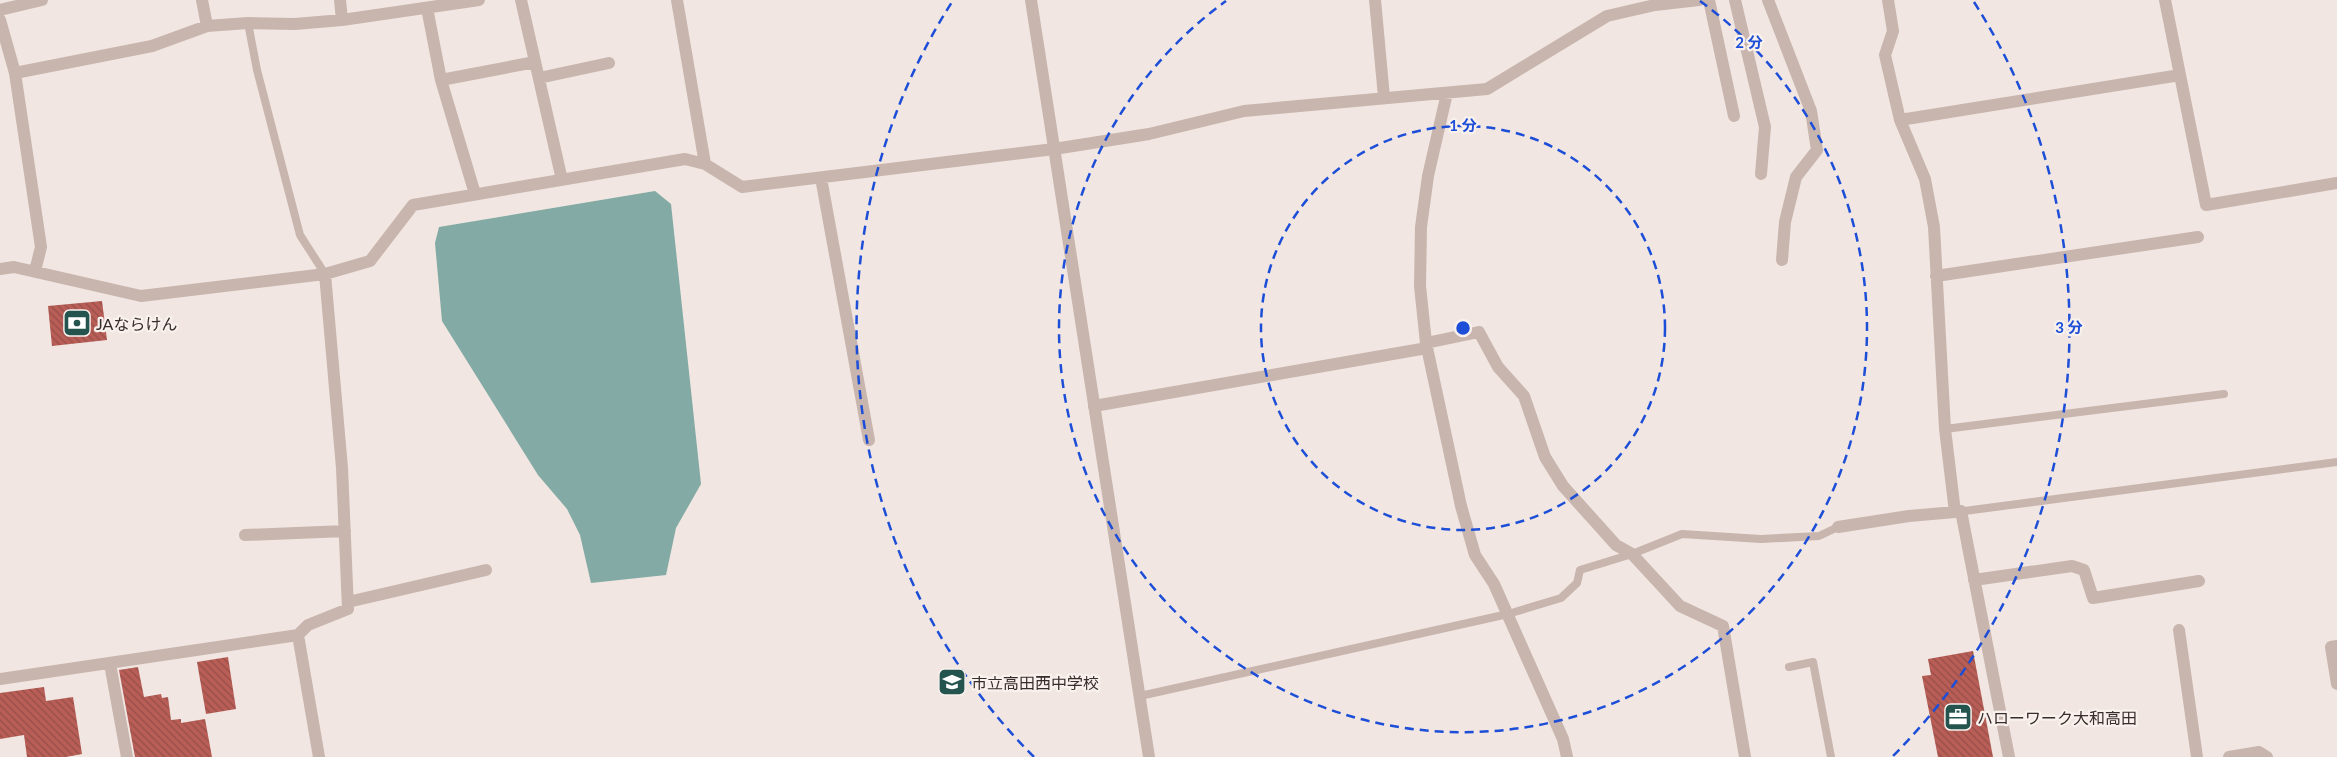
<svg xmlns="http://www.w3.org/2000/svg" width="2337" height="757" font-family="Lato,'Noto Sans JP',sans-serif">
  <style>
    .water { fill: #83aaa5 }
    .building { fill: url(#building-back-hatch) }
    .lines { fill: none; stroke-linecap: round; stroke-linejoin: round }
    .service { stroke: #c8b5ae; stroke-width: 8 }
    .minor { stroke: #c8b5ae; stroke-width: 12 }
    .tertiary { stroke: #c8b5ae; stroke-width: 12 }
    .ring { fill: none; stroke: #1d4ed8; stroke-width: 2.5; stroke-dasharray: 9 6 }
    .labels { text-anchor: middle; dominant-baseline: central; stroke-width: 4.5; stroke-linejoin: round; paint-order: stroke }
    .poi-label { font-size: 16px; fill: #372d2b; stroke: #f8f1ed; text-anchor: start }
    .centre { fill: #1d4ed8; stroke: #f8f1ed; stroke-width: 2.5 }
    .ring-label { font-size: 15px; text-anchor: middle; font-weight: bold; fill: #1d4ed8; stroke: #f8f1ed; stroke-width: 4.5; stroke-linejoin: round; paint-order: stroke }
  </style>
  <defs>
    <pattern id="building-back-hatch" width="6" height="6" patternUnits="userSpaceOnUse" patternTransform="scale(1.25)"><rect width="6" height="6" fill="#b85e57"/><path d="M-1 5l2 2M0 0l6 6M5-1l2 2" fill="none" stroke="#964e48"/></pattern>
  </defs>
  <rect width="100%" height="100%" fill="#f1e6e1"/>
  <path class="water" d="M655,191l16,13 30,280 -25,44 -10,47 -75,8 -11,-48 -13,-26 -29,-34 -96,-154 -7,-78 4,-16z"/>
  <path class="building" d="M102,301l5,39 -55,6 -4,-40z
    M1973,651l20,106h-55l-16,-81 9,-1 -3,-16z
    M228,657l8,52 -30,5 -9,-52z
    M138,667l6,30 17,-3 1,4 6,-1 3,23 10,-1v4l24,-4 7,38h-77l-16,-87z
    M44,687l2,14 27,-4 9,57 -16,3h-39l-3,-22 -24,4v-46z"/>
  <g class="lines">
    <path class="service" d="M248,23l9,47 43,165 25,39
      M1945,429l279,-35
      M1957,512l380,-50
      M1789,667l24,-5 18,95
      M1140,696l368,-82 53,-16 16,-15 3,-13 52,-16 50,-20 79,5 58,-3 19,-9"/>
    <path class="minor" d="M202,0l5,26
      M340,0l2,20
      M521,0l41,180
      M677,0l28,164
      M1375,0l9,97
      M1709,0l25,116
      M1735,0l30,127 -4,47
      M1768,0l43,111 6,39 -21,27 -11,45 -3,38
      M2165,0l41,205 131,-22
      M427,8l14,72 34,114
      M0,10l42,-10
      M0,20l15,53
      M539,78l70,-15
      M441,80l94,-18
      M1447,93l-19,83 -7,51 -1,59 6,57 35,163 14,49 19,29 69,155 4,18
      M1900,120l280,-45
      M821,178l48,262
      M0,269l14,-2 127,29 184,-22 45,-13 43,-56 272,-46 20,5 37,23 312,-38 95,-15 95,-23 243,-22 120,-73 48,-11 44,-5
      M35,271l6,-24 -26,-174 137,-27 55,-20 41,-3 47,1 47,-4 137,-20
      M1936,276l262,-39
      M1426,343l53,-11 19,35 26,29 21,61 18,29 53,59 16,9 48,52 43,20 22,131
      M1094,406l333,-58
      M1961,511l48,246
      M1838,527l71,-11 46,-4 -10,-83 -11,-202 -9,-48 -25,-59 -15,-65 8,-24 -5,-31
      M245,535l100,-4
      M1974,580l98,-14 12,4 9,28 106,-17
      M348,602l138,-32
      M2179,630l18,127
      M298,635l21,122
      M2337,646l-6,1 6,37
      M110,664l17,93
      M0,679l298,-44 10,-10 40,-16 -6,-141 -17,-194
      M2229,757l30,-5 8,5"/>
    <path class="tertiary" d="M1031,0l118,757"/>
  </g>
  <g class="ring">
    <circle cx="1463" cy="328" r="202"/>
    <path d="M1700 1A404 404 0 1 1 1226 1"/>
    <path d="M1034 757A606 606 0 0 1 952 2M1974 2A606 606 0 0 1 1892 757"/>
  </g>
  <defs>
    <symbol id="bank-square" viewBox="-11 -11 22 22"><rect x="-9" y="-9" width="18" height="18" rx="4" fill="#25544f" stroke="#f8f1ed"/><path d="M-6-4H6V4H-6ZM0-2.3a2.3 2.3 0 1 0 0 4.6a2.3 2.3 0 1 0 0-4.6Z" fill="#fff"/></symbol>
    <symbol id="school-square" viewBox="-11 -11 22 22"><rect x="-9" y="-9" width="18" height="18" rx="4" fill="#25544f" stroke="#f8f1ed"/><path d="M0-5L7-2L0 1L-7-2ZM-4 1L0 2.5L4 1V4Q0 6-4 4Z" fill="#fff"/></symbol>
    <symbol id="office-square" viewBox="-11 -11 22 22"><rect x="-9" y="-9" width="18" height="18" rx="4" fill="#25544f" stroke="#f8f1ed"/><path d="M-6-3h4V-5.5h4V-3h4V5H-6ZM-1-4.5V-3h2v-1.5ZM-6 0V1H6V0Z" fill="#fff"/></symbol>
  </defs>
  <g fill-rule="evenodd">
    <use href="#bank-square" x="61" y="307" width="32" height="32"/>
    <use href="#school-square" x="936" y="666" width="32" height="32"/>
    <use href="#office-square" x="1942" y="701" width="32" height="32"/>
  </g>
  <g class="labels">
    <g class="poi-label">
      <text x="96" y="323">JAならけん</text>
      <text x="971" y="682">市立高田西中学校</text>
      <text x="1977" y="717">ハローワーク大和高田</text>
    </g>
  </g>
  <circle cx="1463" cy="328" r="8" class="centre"/>
  <g class="ring-label">
    <text x="1749" y="48">2 分</text>
    <text x="1463" y="131">1 分</text>
    <text x="2069" y="333">3 分</text>
  </g>
</svg>
